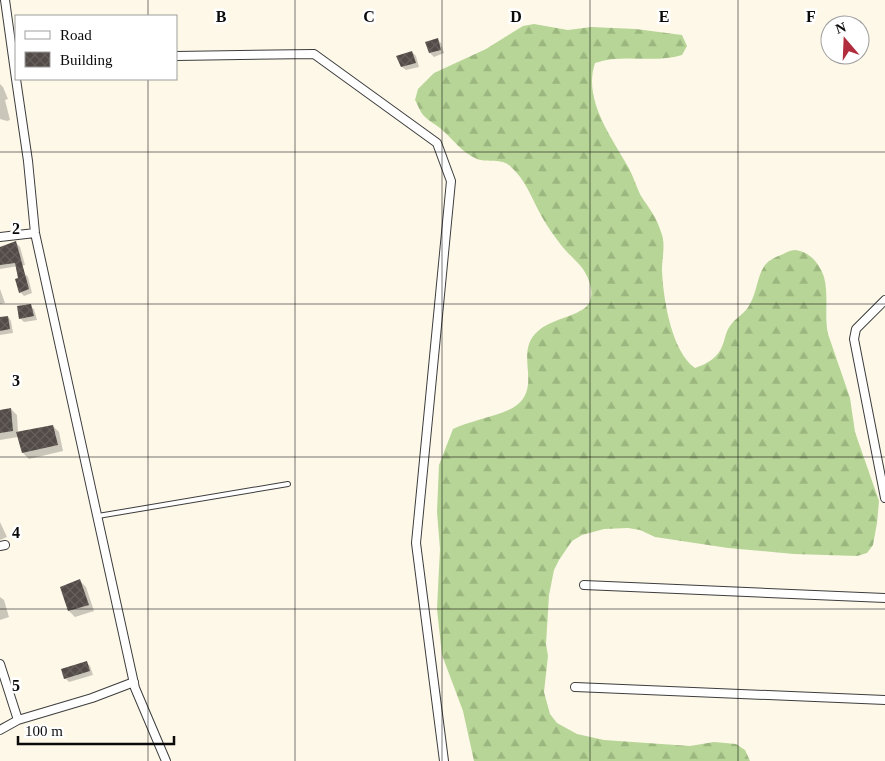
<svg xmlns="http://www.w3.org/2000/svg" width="885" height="761" font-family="'Times New Roman',serif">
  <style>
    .forest { fill: url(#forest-firs) }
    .shadow { fill: #0003 }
    .building { fill: url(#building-cross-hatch) }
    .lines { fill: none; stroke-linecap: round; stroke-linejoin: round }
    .service-casing { stroke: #3d3d3d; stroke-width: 6 }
    .minor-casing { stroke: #3d3d3d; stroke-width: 10 }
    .service { stroke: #fff; stroke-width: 4 }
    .minor { stroke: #fff; stroke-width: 8 }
    .grid { fill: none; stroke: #0a0a0a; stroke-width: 1; stroke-opacity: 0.55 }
    .grid-label { font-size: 16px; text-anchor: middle; font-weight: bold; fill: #0a0a0a; stroke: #fff; stroke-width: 5; stroke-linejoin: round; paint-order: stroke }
  </style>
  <defs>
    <pattern id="forest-firs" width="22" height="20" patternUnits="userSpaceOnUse" patternTransform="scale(1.25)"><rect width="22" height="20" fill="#b7d596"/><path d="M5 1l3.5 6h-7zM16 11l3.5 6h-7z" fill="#9cb680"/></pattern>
    <pattern id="building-cross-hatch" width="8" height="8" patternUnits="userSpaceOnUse" patternTransform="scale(1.25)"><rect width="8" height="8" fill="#524b47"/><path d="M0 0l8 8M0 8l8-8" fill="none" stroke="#66605d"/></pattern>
  </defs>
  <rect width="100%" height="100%" fill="#fef8e9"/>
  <path class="forest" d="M534,24l34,6 23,-3 45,2 46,6 5,11 -5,9c-29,9 -58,-2 -87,8 -12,36 15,72 32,102 6,10 9,21 14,31 8,12 16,22 20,36 5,12 1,25 1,38 1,27 9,81 33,98 12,-4 24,-11 28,-24 2,-5 3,-13 7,-18 5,-8 15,-12 20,-22 7,-12 7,-28 15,-39 4,-5 10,-8 16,-10 4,-2 10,-5 14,-5 15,1 25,15 29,27 5,19 0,39 4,57l22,64 5,34 24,69 -2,22 -4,22 -6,8 -10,3 -63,-2 -66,-6 -73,-11 -15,-7 -12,-2 -24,1 -22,6 -10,6 -13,19 -5,10 -5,25 -3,49 2,12 -4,36 6,22 7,9 20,11 27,6 86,6 24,-4 22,2 9,6 5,11h-276l-11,-50 -21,-56 -5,-46 3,-60 -3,-37 2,-47 14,-36c18,-9 51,-14 64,-24 25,-20 -3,-52 20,-73 13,-13 39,-15 50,-26 6,-7 5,-17 2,-25 -5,-16 -18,-23 -28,-36 -6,-8 -14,-19 -19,-28 -10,-18 -16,-37 -32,-51 -8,-8 -22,-3 -33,-7 -15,-6 -25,-21 -37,-31 -5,-4 -11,-7 -16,-12 -4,-4 -6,-11 -9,-16l3,-11 16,-16 52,-24 37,-23z"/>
  <path class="shadow" d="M438,40l3,3 3,10 -10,4 -4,-4z
    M412,52l4,4 3,11 -13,3 -4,-3z
    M0,84l3,3 5,12 -3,1 5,20 -3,1 -7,-2z
    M16,243l4,4 5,18 -25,4v-21z
    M24,273l4,4 4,16 -8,3 -4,-4z
    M0,289l5,14 -5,1z
    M30,306l4,3 3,11 -13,2 -4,-4z
    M8,317l3,4 2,12 -13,2v-17z
    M11,409l6,6 1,18 35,-7 6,6 4,19 -34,8 -6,-6 -5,-16 -18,3v-29z
    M0,522l7,15 -7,3z
    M80,581l6,6 8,24 -19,6 -6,-6 -7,-23z
    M0,597l4,3 5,17 -9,3z
    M86,662l4,4 3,9 -24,7 -4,-4z"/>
  <path class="building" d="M438,38l3,12 -12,3 -4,-11z
    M412,51l4,12 -15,4 -5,-11z
    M16,241l13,48 -10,4 -4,-14 3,-1 -3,-15 -15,2v-18z
    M31,304l3,12 -15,3 -2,-13z
    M8,316l2,13 -10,2v-14z
    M11,408l2,23 -13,2v-23z
    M53,425l5,20 -36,8 -6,-21z
    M80,579l9,26 -21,6 -8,-24z
    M87,661l3,10 -26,8 -3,-10z"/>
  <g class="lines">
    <defs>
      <path id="service" d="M98,516l190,-32"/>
      <path id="minor" d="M5,0l11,79
        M176,56l138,-2 123,89 14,38 -35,362 28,218
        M16,79l12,82 7,72 100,455 31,73
        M0,237l35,-4
        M885,300l-29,29 -2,10 31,159
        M0,546l5,-1
        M584,585l301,13
        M0,664l18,56 74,-22 42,-16
        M575,687l310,13
        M0,730l18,-10"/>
    </defs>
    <use href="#service" class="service-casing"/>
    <use href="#minor" class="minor-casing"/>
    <use href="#service" class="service"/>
    <use href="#minor" class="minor"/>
  </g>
  <path class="grid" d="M148,0v16M295,0v761M442,0v761M590,0v761M738,0v761M148,79v682M0,152h885M0,304h885M0,457h885M0,609h885"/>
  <g class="grid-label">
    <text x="221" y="22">B</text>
    <text x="369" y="22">C</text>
    <text x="516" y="22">D</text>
    <text x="664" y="22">E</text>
    <text x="811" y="22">F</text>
    <text x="16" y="234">2</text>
    <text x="16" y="386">3</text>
    <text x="16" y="538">4</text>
    <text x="16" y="691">5</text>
  </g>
  <rect x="15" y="15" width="162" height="65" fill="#ffffff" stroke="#9d9d9d"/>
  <rect x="25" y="31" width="25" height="8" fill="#ffffff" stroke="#9d9d9d"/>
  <text x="60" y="40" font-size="15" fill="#0a0a0a">Road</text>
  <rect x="25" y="52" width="25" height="15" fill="url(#building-cross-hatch)" stroke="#9d9d9d"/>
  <text x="60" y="65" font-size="15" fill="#0a0a0a">Building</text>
  <g transform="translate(845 40) rotate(341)"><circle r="24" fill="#ffffff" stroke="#9d9d9d"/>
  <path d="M0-4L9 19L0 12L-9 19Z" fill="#b12c3c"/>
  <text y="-8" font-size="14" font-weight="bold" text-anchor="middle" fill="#0a0a0a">N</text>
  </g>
  <path d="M18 736v8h156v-8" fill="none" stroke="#0a0a0a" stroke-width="2.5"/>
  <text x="25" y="736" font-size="15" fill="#0a0a0a" stroke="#ffffff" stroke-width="4" paint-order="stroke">100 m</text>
</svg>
